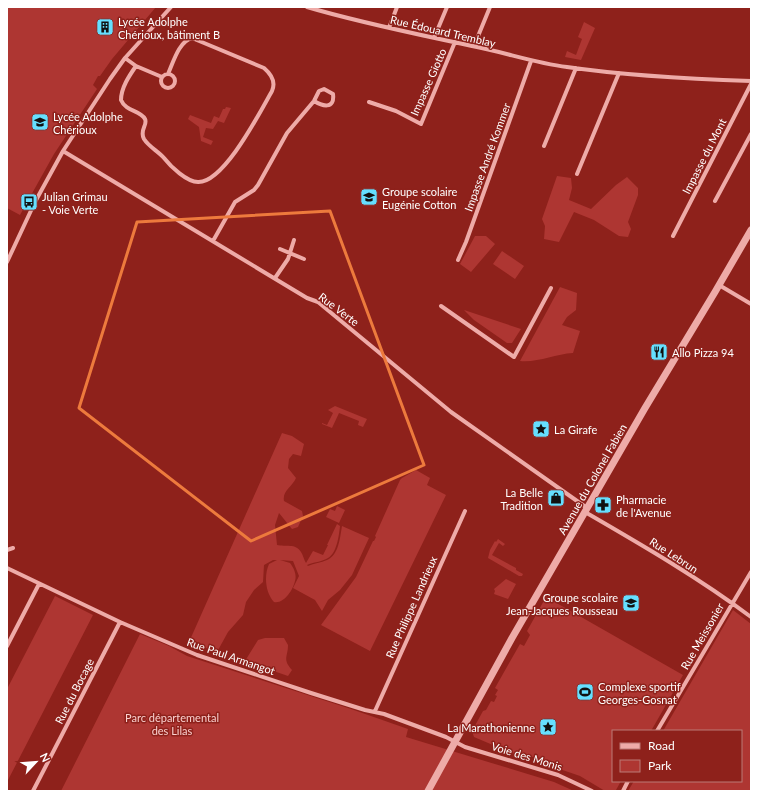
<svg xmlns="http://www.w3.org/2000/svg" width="758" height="798" font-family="Lato,sans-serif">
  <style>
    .green { fill: #ae3632 }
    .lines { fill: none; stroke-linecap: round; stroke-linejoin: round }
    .minor { stroke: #eeaba8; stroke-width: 4 }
    .tertiary { stroke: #eeaba8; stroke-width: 7 }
    .marked { fill: none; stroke: #ed7a3d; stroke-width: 3; stroke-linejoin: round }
    .labels { text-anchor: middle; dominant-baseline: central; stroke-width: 3; stroke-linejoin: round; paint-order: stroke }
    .poi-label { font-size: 11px; fill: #fff; stroke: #8e211b; text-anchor: start }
    .street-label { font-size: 11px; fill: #fff; stroke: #8e211b }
    .park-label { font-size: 11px; fill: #fad0ce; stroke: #8e211b }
  </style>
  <rect width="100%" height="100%" fill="#8e211b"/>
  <path class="green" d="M7,7h149l-44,52 -12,17h-2l-5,9 4,4 -43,65 -34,61 -13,-7z
    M584,22l11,6 -14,32 -16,-3 2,-6 9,4 6,-16 -4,-2z
    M226,107l5,1 -7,15 -6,-2 -5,8 -7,-1 -3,9 10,4 -2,4 -10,-4 -2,-14 -11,-8 2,-4 21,8 3,-7 5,2 4,-9h2z
    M557,176l14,2 1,10 -3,12 22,9 25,-24 11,-8 11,11v7l-10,27 3,7 -3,8 -9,-1 -25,-16 -20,-8 -15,30 -15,-3 1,-13 -3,-7z
    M475,236h11l9,8 -24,28 -11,-8z
    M502,251l22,15 -9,13 -22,-15z
    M560,287l17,6 -1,17 -9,7 -5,8 18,6 -7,22c-18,1 -36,10 -53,8z
    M464,310l57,19 -9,14h-5l-33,-23z
    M335,406l32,13 -4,8 -5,-2 1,-4 -20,-8 -7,15 -10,-4v-1l5,2 6,-12 -5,-3z
    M282,433l10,3 12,8 -3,12 -8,-2 -4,5 -1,9 8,10c-4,9 -14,13 -12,23l18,10 1,5 -5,11 -6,2 -13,-16 -4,12 2,20c8,2 19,-2 24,7 2,3 3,8 5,11l7,-12 10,4 5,-10h-1l10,-21 3,2c-1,9 -3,27 -12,32 -6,4 -15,4 -21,7l1,1c6,-3 13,-3 19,-6 12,-5 13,-23 15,-34l27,12 -17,37 -12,15 -12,10 -6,11 -7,-11 -22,-12 6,-12 -6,-15 -13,-1 10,3c4,5 7,12 5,18 -2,9 -11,23 -21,21 -9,-10 -10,-27 -5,-38l8,-4h-4l-9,5 -1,17 -9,8 -8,12 -3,13 -15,17 -11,20 -28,-10z
    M416,470l14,8 -3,7 19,10 -76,156 -49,-26 35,-48 17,-36h1l2,-4 -1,-1 25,-56 2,-2z
    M337,506l8,4 -6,13 -13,-6 4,-8 5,2z
    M498,539l7,5 -2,2 -4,-3 -7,12 24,13v2l7,4 -1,2h-3l-31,-18 2,-8 5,-9 1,1z
    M506,579l10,5 -8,15 -14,-5 1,-3 -1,-2z
    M55,596l38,19 -86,167v-93z
    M546,597l137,78 -32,56h-38v50h8l-5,9 -11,1 -25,-15 -32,-11 -21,-11 -6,3 -47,-20 -2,-6 11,-20 3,-1 5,-9 3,1 3,-6 -2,-1 3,-5 -3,-2 25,-44 4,2 6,-11 -3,-4z
    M733,610l18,14v167h-123l6,-10h107v-50h-78z
    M140,634l29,12 18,10 164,53 57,20 -2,8 148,45 20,9h-513z
    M265,638h19l4,7c0,12 -6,14 4,25l-4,6 -43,-15 13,-21z"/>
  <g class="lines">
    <path class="minor" d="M307,7c54,16 110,27 165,39 32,6 63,17 95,21 61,9 123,12 184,14
      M389,28l8,-21
      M434,38l13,-31
      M474,46l16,-39
      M125,58l11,8 26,11
      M136,66c-7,10 -15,22 -15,34 5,12 19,10 24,19 3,6 -6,11 -1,20 5,8 14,12 20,19 7,9 23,24 34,24 26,1 62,-70 74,-91 4,-9 -1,-17 -8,-23l-72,-30c-13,3 -19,25 -24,36
      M161 81a7 7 0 1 1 14 0a7 7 0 1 1-14 0Z
      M369,102l27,9 25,13 34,-82
      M544,146l32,-78
      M63,151l244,147 11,4 133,110 136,96
      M577,174l42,-101
      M715,201l36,-67
      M673,236l78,-152
      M213,241l22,-39 19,-12 4,-5 29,-52 27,-32 5,-10 5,-2 9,5c2,16 -11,12 -19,7
      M280,249l24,10
      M458,260l8,-18 65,-181
      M7,262l28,-60 28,-51 47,-72 15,-21 46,-51
      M275,278l13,-19 6,-19
      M719,285l32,19
      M441,306l73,51 37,-69
      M585,512c57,33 114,66 166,105
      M7,550l6,-2
      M7,568l113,54 77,33 114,38 54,17 19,4 62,23 19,10 93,28 34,16
      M7,646l32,-62
      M375,711l90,-200
      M657,731l94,-159
      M33,791l87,-169
      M623,791l5,-10"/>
    <path class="tertiary" d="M428,791l84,-153 133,-230 70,-116 36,-62"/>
  </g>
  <path class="marked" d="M330,211l94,254 -173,76 -172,-133 58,-186z"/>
  <defs>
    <symbol id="building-square" viewBox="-11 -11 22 22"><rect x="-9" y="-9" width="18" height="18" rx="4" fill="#65dfff" stroke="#8e211b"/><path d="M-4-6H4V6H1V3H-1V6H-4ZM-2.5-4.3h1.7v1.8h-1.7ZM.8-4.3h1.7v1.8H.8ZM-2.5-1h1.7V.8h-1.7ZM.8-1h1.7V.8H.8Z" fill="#111"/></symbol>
    <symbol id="school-square" viewBox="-11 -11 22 22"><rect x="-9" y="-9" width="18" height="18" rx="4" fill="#65dfff" stroke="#8e211b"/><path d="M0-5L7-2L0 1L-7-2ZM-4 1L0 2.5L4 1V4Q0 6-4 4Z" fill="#111"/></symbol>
    <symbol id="bus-square" viewBox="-11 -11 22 22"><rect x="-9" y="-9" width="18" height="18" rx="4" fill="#65dfff" stroke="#8e211b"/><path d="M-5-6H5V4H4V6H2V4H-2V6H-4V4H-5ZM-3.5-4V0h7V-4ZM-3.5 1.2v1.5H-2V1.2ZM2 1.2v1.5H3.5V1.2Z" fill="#111"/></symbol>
    <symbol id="restaurant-square" viewBox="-11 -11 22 22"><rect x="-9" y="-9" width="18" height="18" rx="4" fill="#65dfff" stroke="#8e211b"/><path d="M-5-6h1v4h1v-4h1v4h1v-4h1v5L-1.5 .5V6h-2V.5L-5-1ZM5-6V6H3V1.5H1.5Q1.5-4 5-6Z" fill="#111"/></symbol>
    <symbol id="sight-square" viewBox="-11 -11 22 22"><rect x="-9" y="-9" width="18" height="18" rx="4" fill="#65dfff" stroke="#8e211b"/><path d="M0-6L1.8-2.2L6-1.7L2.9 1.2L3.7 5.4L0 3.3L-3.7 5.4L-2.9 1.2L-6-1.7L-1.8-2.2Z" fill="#111"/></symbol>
    <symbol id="shop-square" viewBox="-11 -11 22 22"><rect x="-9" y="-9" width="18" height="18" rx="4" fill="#65dfff" stroke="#8e211b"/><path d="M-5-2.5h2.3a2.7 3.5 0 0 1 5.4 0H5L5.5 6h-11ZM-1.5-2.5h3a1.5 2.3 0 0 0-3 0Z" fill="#111"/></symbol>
    <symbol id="pharmacy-square" viewBox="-11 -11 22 22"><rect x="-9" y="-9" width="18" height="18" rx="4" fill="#65dfff" stroke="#8e211b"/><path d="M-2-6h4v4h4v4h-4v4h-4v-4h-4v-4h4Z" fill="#111"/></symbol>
    <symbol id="stadium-square" viewBox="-11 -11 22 22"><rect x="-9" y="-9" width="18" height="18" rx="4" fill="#65dfff" stroke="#8e211b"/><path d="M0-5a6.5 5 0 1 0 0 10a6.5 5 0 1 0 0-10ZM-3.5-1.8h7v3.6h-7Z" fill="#111"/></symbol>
  </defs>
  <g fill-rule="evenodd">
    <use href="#building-square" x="95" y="17" width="20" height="20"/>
    <use href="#school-square" x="30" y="112" width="20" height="20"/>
    <use href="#school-square" x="359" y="187" width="20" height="20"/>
    <use href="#bus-square" x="19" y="192" width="20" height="20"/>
    <use href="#restaurant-square" x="649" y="342" width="20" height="20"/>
    <use href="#sight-square" x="531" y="419" width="20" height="20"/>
    <use href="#shop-square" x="546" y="488" width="20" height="20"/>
    <use href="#pharmacy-square" x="593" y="495" width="20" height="20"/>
    <use href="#school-square" x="621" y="593" width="20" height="20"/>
    <use href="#stadium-square" x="575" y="682" width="20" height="20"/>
    <use href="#sight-square" x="538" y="717" width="20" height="20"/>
  </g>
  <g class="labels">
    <g class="poi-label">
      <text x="118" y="21">Lycée Adolphe<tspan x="118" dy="13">Chérioux, bâtiment B</tspan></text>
      <text x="53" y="116">Lycée Adolphe<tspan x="53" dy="13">Chérioux</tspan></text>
      <text x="382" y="191">Groupe scolaire<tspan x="382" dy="13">Eugénie Cotton</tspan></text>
      <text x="42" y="196">Julian Grimau<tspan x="42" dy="13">- Voie Verte</tspan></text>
      <text x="672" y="352">Allo Pizza 94</text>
      <text x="554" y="429">La Girafe</text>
      <text x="543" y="492" text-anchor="end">La Belle<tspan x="543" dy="13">Tradition</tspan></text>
      <text x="616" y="499">Pharmacie<tspan x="616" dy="13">de l'Avenue</tspan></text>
      <text x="618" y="597" text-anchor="end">Groupe scolaire<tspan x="618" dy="13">Jean-Jacques Rousseau</tspan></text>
      <text x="598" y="686">Complexe sportif<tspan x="598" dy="13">Georges-Gosnat</tspan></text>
      <text x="535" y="727" text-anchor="end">La Marathonienne</text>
    </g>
    <g class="street-label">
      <text transform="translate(443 31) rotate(13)">Rue Édouard Tremblay</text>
      <text transform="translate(428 82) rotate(-66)">Impasse Giotto</text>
      <text transform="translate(704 156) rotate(-63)">Impasse du Mont</text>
      <text transform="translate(487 157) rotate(-70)">Impasse André Kommer</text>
      <text transform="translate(339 309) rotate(37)">Rue Verte</text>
      <text transform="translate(592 479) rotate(-60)">Avenue du Colonel Fabien</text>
      <text transform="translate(674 555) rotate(33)">Rue Lebrun</text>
      <text transform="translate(411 607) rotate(-66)">Rue Philippe Landrieux</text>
      <text transform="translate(702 636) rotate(-60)">Rue Meissonier</text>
      <text transform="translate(231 656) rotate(19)">Rue Paul Armangot</text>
      <text transform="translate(74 691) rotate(-63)">Rue du Bocage</text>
      <text transform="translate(527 756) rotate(17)">Voie des Monis</text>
    </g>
    <g class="park-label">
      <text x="172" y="717">Parc départemental<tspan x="172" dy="13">des Lilas</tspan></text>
    </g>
  </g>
  <rect width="758" height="798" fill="none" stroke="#ffffff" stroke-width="16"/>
  <rect x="612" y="730" width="130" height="52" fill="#8e211b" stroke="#bb7a76"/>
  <rect x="620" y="743" width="20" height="6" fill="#eeaba8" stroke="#bb7a76"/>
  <text x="648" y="750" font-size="12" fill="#ffffff">Road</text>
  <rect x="620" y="760" width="20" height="12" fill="#ae3632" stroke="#bb7a76"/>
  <text x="648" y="770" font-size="12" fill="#ffffff">Park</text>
  <g transform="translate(36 762) rotate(64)" stroke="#8e211b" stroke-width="3" paint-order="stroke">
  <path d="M0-3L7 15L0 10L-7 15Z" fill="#ffffff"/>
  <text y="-6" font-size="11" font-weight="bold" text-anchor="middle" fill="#ffffff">N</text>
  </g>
</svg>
